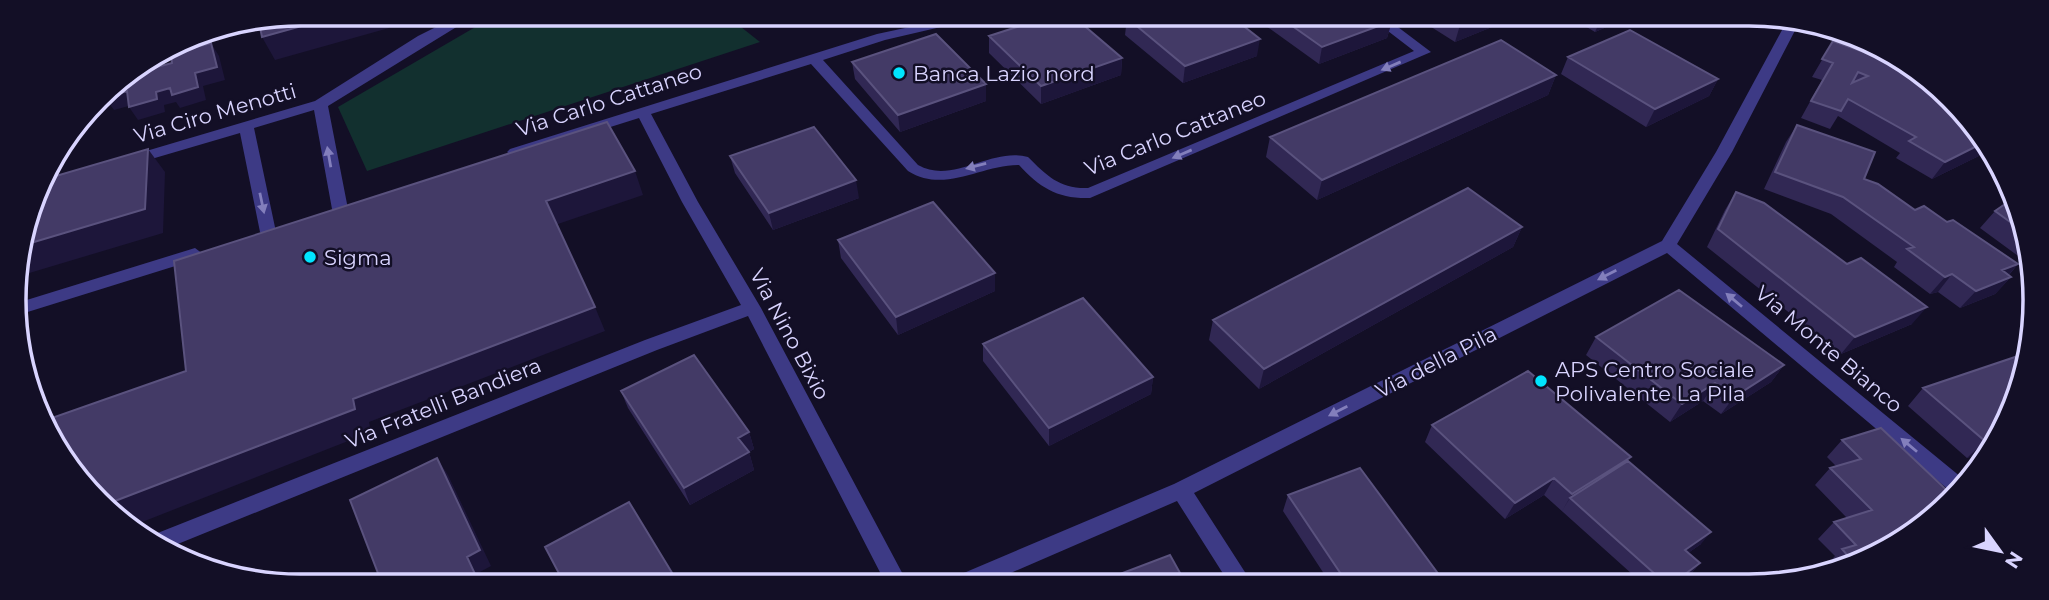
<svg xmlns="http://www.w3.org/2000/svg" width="2049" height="600" font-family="Montserrat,sans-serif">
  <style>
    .green { fill: #12302f }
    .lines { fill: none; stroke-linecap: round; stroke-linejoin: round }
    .minor { fill: #3d3a85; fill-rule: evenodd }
    .wall { fill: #312854 }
    .shaded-wall { fill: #1d163a }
    .building { fill: #433a66; stroke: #5a527e; stroke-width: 2; fill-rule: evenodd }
    .oneway { fill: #837fbc }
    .poi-dot { fill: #00e5ff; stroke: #130f26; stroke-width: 2.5 }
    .labels { text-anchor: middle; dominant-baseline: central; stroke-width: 5; stroke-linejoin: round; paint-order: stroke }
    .poi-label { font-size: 21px; fill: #d9d4ff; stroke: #130f26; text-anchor: start }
    .street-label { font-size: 21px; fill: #d9d4ff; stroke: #130f26 }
    .rim { fill: none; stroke: #d9d4ff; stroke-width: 3.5 }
  </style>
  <rect width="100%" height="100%" fill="#130f26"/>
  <path class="green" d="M496,15l231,1 33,26 -393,129 -29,-64z"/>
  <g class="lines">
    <path class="minor" d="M460,15h16l-148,91 20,103 -2,4 -6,1 -8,-5 -18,-99 -60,18 22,104 -8,6 -8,-6 -20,-99 -109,32 -8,-5 3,-3 189,-56 103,-65z
      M961,16h27l-103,24 -62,20 95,105c35,20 73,-18 110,-8 19,19 32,32 60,31l326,-137 -43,-33h15l45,34 -341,146c-32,1 -50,-10 -71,-33 -39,0 -74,29 -111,6l-97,-107 -160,50 47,88 63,106 146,274h-22l-137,-266 -91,34 -494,200 -18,-12 500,-198 96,-35 -59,-103 -43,-84 -124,39 -8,-5 3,-3 367,-115z
      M1788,19h13l-69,133 -55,92 290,238 -11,14 -289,-243 -473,240 58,90h-23l-52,-82 -187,81h-34l3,-7 215,-91 488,-243 54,-89z
      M195,248l8,6 -2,4 -183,57 -1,-12z"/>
  </g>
  <path class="wall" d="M1127,18l130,38 -74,27 -58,-48z
    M1255,18h132l5,3 -5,17 -68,26z
    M1417,18h97l-59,24z
    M1573,19h52l-30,13z
    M989,36l133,22 -1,17 -80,29 -52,-51z
    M1833,41l154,100 4,9 -59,29 -36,-21 4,-5 -62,-37 -8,13 -29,-11 21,-38 -10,-3z
    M1568,57l150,22 -9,17 -63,31 -85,-53z
    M852,62l134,39 -86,31 -45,-53z
    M1556,75l-8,20 -231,105 -51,-43 4,-20z
    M1797,125l67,54 51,31 32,12 71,42 -9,11 2,2 -16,17 -35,14 -22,-16 -8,2 -36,-27 3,-5 -66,-48 -67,-25 22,-47z
    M730,156l129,42 -86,32 -38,-57z
    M1736,192l111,72 65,60 -71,30 -134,-107 18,-37z
    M2011,200l18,44v20l-49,-36 15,-17z
    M1522,227l-9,20 -254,142 -50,-49 4,-20z
    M838,240l157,33v18l-97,44 -57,-77z
    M1596,337l188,28 -13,17 -50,32 -18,-13 -33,21 -84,-67z
    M983,344l170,33 -2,17 -102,52 -66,-85z
    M2030,355l-33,88 -8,10 -2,-2 -20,7 -59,-52 15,-18z
    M621,391l128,41 5,17 -5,3 5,18 -64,35 -62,-97z
    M1432,425l199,32 -3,4 73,83 -13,9 12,10 -10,12 -11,8h-37l-98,-88 -39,24 -80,-77z
    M1881,428l-6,129 -45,13 -4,-4 9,-10 -17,-17 16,-17 13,-4 -32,-33 15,-17 6,-2 -9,-9 15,-17z
    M1288,495l157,88h-115l-47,-72z"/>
  <path class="shaded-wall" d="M345,14h39l5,14 -114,32 -13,-23z
    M1478,18h36l-59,24 5,-17z
    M1601,19h24l-30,13z
    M1392,21l-5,17 -68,26 3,-17z
    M1260,39l-3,17 -74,27 2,-17z
    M211,43l8,13 6,24 -22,6 3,14 -26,8 -4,-6 -12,3 1,7 -27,8 -9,-13 27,-15z
    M1122,58l-1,17 -80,29v-18z
    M1556,75l-8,20 -231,105 5,-20z
    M1718,79l-9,17 -63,31 9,-18z
    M986,84v17l-86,31 -2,-17z
    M127,91l9,13 -22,6 -9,-12z
    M1987,141l4,9 -59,29 13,-17z
    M148,149l17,23 -2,61 -147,44 8,-32z
    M635,171l8,24 -88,30 -9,-24z
    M856,180l3,18 -86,32 -4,-17z
    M1522,227l-9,20 -254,142 5,-20z
    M2018,264l-13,15 6,-2 -16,17 -35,14 16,-17 26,-21z
    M995,273v18l-97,44 -2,-18z
    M1952,274l-14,18 -8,2 15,-17z
    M595,307l10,24 -236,91 2,10 -239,94 -25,-22 246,-105z
    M1927,307l-15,17 -71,30 14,-17z
    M1784,365l-13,17 -50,32 13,-17z
    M1153,377l-2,17 -102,52v-18z
    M1715,383l-12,18 -33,21 12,-18z
    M749,432l5,17 -11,6 -5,-17z
    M2000,436l-2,5 -11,10 -20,7 18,-17z
    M749,452l5,18 -64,35 -6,-17z
    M1631,457l-11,17 -50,24 -8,13 10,-17z
    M437,458l11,17 43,91 -13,7 4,8h-20l5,-24z
    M1554,478l-10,17 -39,24 10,-16z
    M1711,532l-10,12 -26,18 10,-12z
    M1700,563l-10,12 -11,8h-6z"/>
  <path class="building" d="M300,14h45l-83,23 -3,-15z
    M1048,17h26l48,41 -81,28 -52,-50z
    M1130,17h102l28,22 -75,27 -58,-48z
    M1281,18h106l5,3 -70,26z
    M1449,18h29l-18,7z
    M1630,30l88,49 -63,30 -87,-52z
    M936,34l50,50 -88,31 -46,-53z
    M1501,40l55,35 -234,105 -52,-43z
    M1833,41l67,24 23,12 64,64 -42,21 -36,-21 7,-4 -68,-38 -7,12 -30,-10 22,-38 -11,-4zM1858,72l10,4 -16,7z
    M211,43l6,24 -22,6 3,14 -26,8 -2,-7 -14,4 1,7 -28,8 -2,-16 -22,7v-5l6,-8 34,-21 1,6 26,-7 -1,-9z
    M607,122l28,49 -89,30 49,106 -242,92 2,10 -248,95 -34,-30 -27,-54 140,-49 -12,-110z
    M1797,125l78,27 -11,27 14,5 37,26 9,-4 23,16 6,-2 65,44 -16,6 9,7 -35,14 -24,-17 -7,3 -38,-28 7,-2 -71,-50 -68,-25z
    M814,127l42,53 -87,33 -39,-57z
    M148,149l-3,60 -121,36 18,-65z
    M1468,188l54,39 -258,142 -51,-49z
    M1736,192l28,11 83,61 14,-6 66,49 -72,30 -137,-108z
    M2011,200l13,32 -29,-21z
    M933,202l62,71 -99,44 -58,-77z
    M1679,290l105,75 -50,32 -19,-14 -33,21 -86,-67z
    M1083,298l70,79 -104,51 -66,-84z
    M2030,352v3l-30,81 -15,5 -62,-53z
    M694,355l55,77 -11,6 11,14 -65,36 -63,-97z
    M1528,371l103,86 -59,37 -18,-16 -39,25 -83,-78z
    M1881,428l74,70 -4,5 -26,17h1l-51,37 -21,6 -12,-14 14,-4 -22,-23 38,-12 -42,-42 31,-9 -19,-19z
    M437,458l43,92 -13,7 8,17 -13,7h-81l-31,-81z
    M1628,461l83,71 -26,18 15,13 -27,20h-8l-95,-85z
    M1360,468l85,115h-98l-59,-88z
    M629,502l48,79h-114l-18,-34z
    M1170,555l15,27h-86z"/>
  <defs><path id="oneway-solid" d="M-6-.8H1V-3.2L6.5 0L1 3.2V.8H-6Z" transform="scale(1.75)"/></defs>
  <g class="oneway">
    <use href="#oneway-solid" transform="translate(1391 66) rotate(157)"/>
    <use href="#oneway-solid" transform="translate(1182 154) rotate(157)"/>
    <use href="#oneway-solid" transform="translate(329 157) rotate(-100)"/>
    <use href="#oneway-solid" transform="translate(976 166) rotate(165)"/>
    <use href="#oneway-solid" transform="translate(262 203) rotate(78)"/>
    <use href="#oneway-solid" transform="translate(1607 275) rotate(153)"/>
    <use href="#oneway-solid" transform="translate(1734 300) rotate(-140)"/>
    <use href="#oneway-solid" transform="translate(1338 411) rotate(153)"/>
    <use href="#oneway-solid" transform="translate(1909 445) rotate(-140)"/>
  </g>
  <g class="poi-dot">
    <circle cx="899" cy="73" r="7"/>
    <circle cx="310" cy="257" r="7"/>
    <circle cx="1541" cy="381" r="7"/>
  </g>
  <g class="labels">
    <g class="poi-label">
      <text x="913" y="73">Banca Lazio nord</text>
      <text x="324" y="257">Sigma</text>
      <text x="1555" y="369">APS Centro Sociale<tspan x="1555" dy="24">Polivalente La Pila</tspan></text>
    </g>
    <g class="street-label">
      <text transform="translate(609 100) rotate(-18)">Via Carlo Cattaneo</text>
      <text transform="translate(215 113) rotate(-16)">Via Ciro Menotti</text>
      <text transform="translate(1175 133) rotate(-22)">Via Carlo Cattaneo</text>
      <text transform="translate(790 334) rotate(62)">Via Nino Bixio</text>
      <text transform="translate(1829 349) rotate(40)">Via Monte Bianco</text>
      <text transform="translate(1436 362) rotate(-27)">Via della Pila</text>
      <text transform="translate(443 403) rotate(-22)">Via Fratelli Bandiera</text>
    </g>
  </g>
  <path d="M0 0H2049V600H0ZM300 26H1749A274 274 0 0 1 2023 300V300A274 274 0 0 1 1749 574H300A274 274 0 0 1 26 300V300A274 274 0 0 1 300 26Z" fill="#130f26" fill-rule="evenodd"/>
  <path class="rim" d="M300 26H1749A274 274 0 0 1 2023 300V300A274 274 0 0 1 1749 574H300A274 274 0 0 1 26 300V300A274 274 0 0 1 300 26Z"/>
  <g transform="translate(2000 551) rotate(123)" stroke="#130f26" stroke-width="5" paint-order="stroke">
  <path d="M0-5L12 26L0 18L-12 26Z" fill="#d9d4ff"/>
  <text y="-10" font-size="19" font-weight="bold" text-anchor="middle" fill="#d9d4ff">N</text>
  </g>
</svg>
